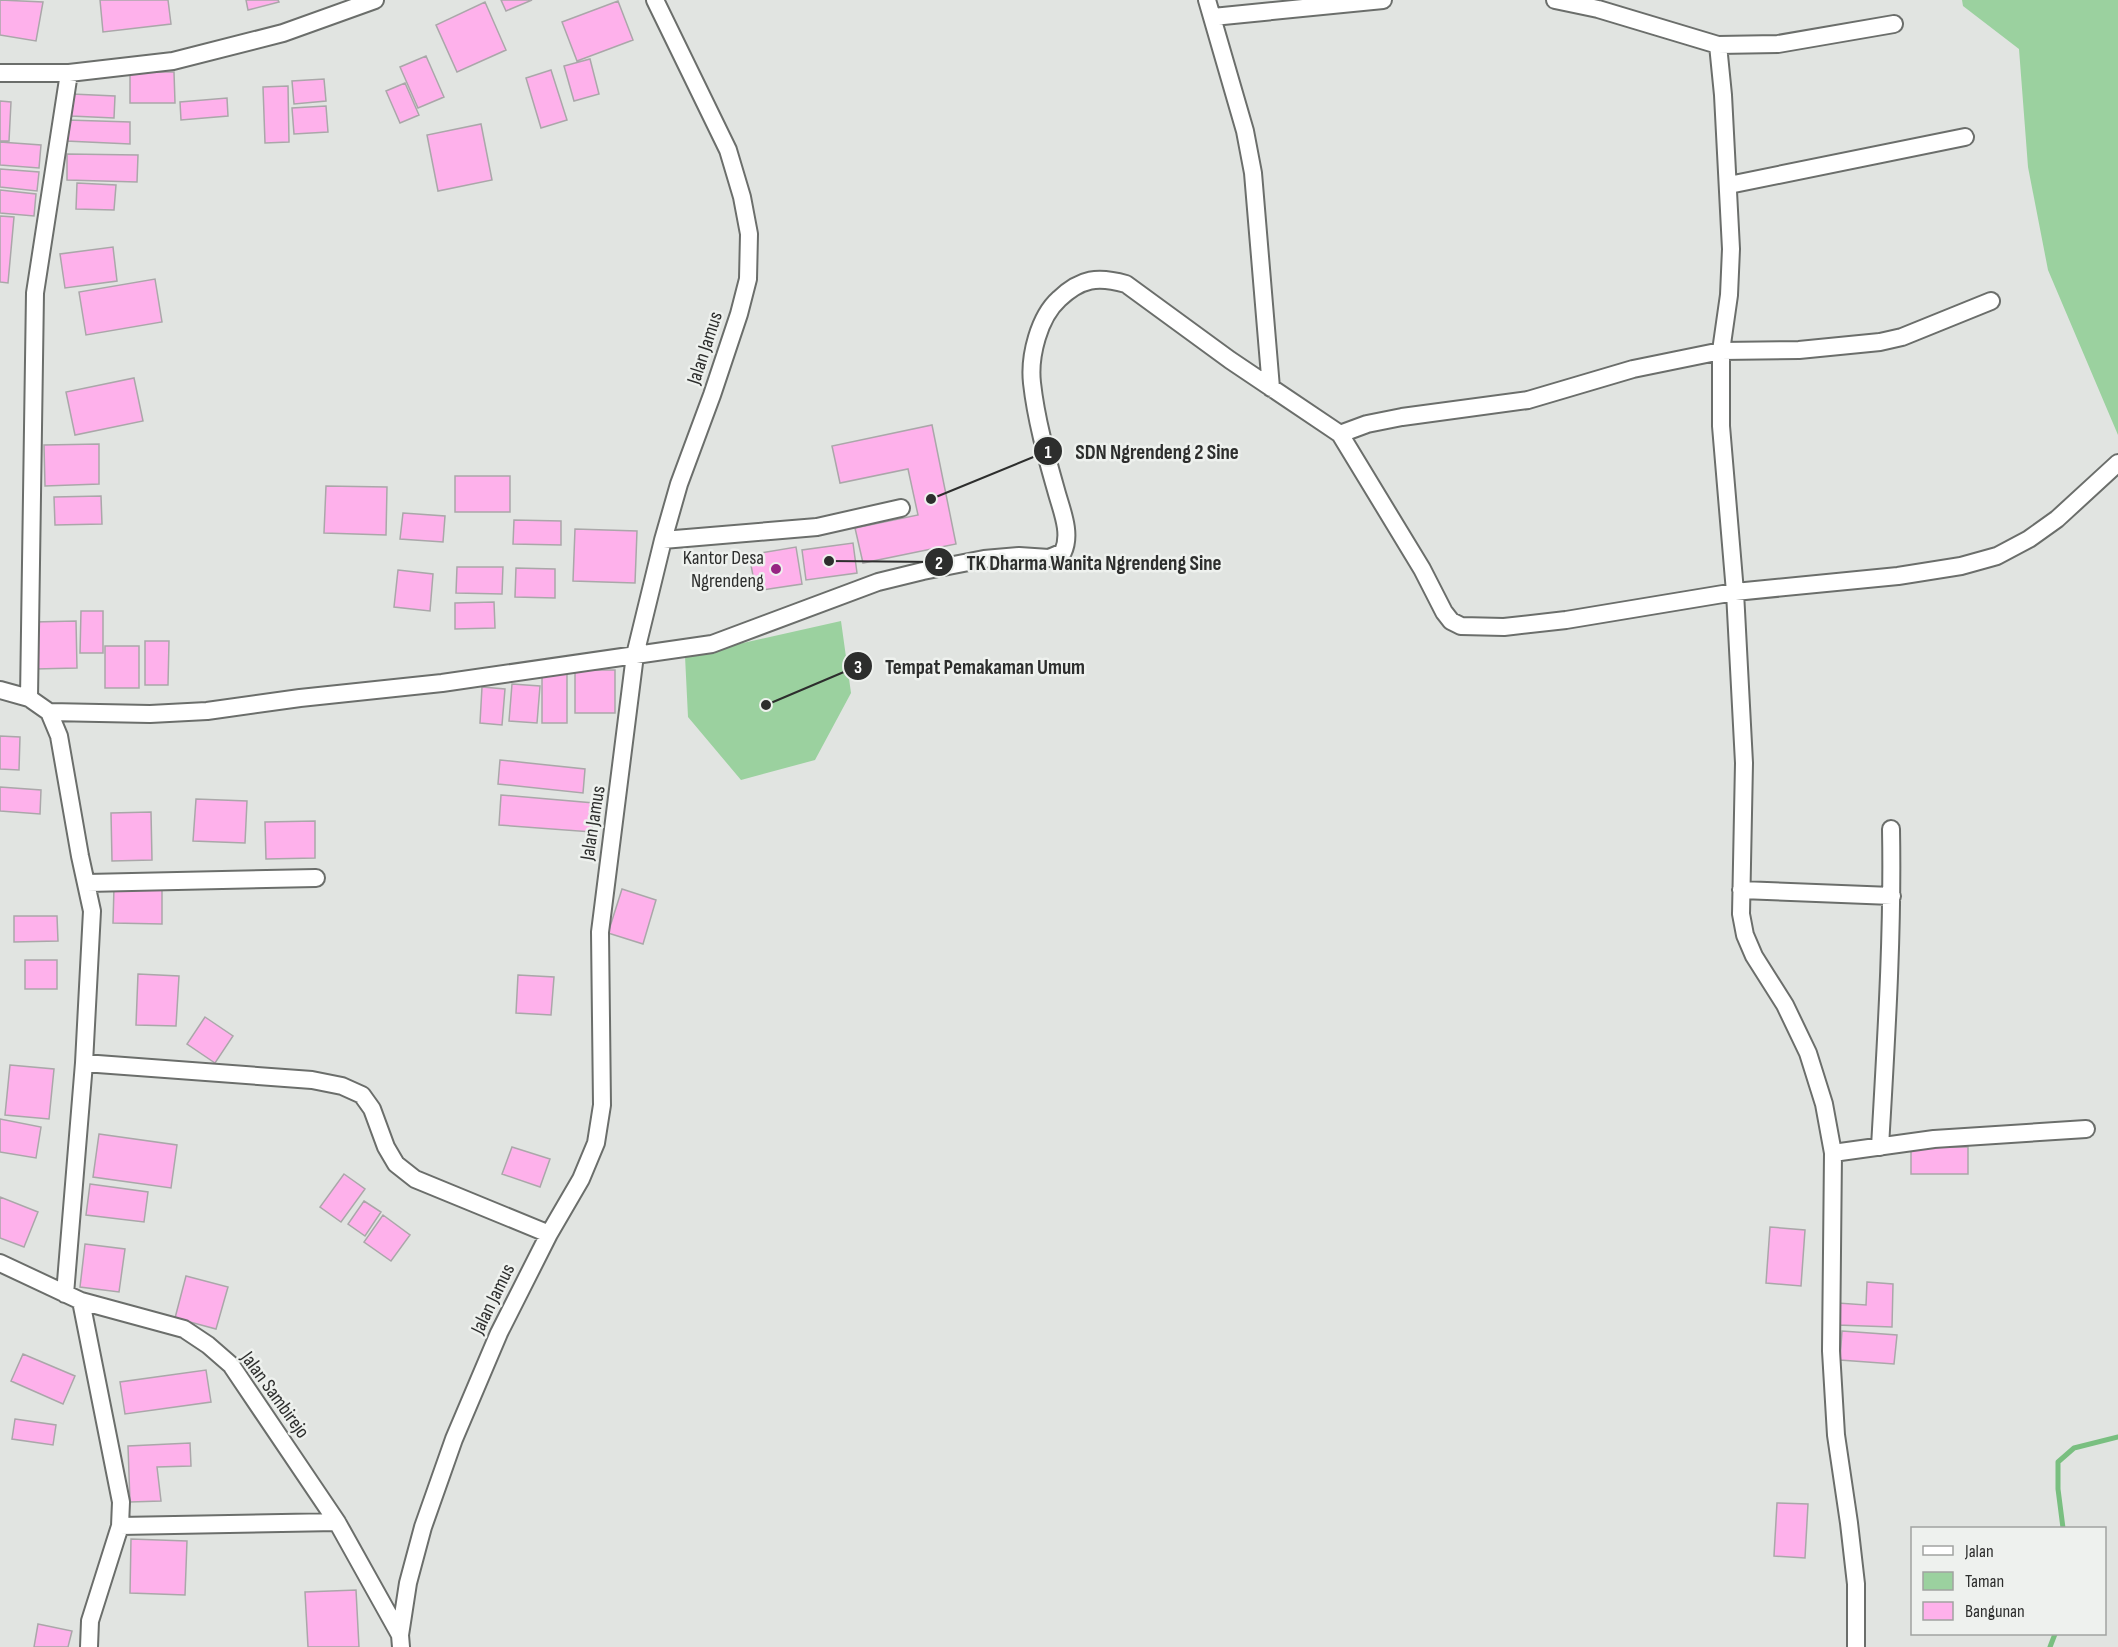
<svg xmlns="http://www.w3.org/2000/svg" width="2118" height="1647" font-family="'Sofia Sans Condensed',sans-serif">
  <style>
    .green { fill: #9bd19f }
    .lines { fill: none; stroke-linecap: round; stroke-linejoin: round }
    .stream { stroke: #79bf80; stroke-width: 5 }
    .building { fill: #feb1eb; stroke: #aaa7a9; stroke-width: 1.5 }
    .minor-casing { stroke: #6b6e6b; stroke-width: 20 }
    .minor { stroke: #fff; stroke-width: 16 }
    .poi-dot { fill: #972583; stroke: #eef1ee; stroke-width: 2 }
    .labels { text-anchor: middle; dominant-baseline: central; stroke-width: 5; stroke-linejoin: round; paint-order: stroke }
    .street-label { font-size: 20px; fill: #2d2e2d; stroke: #eef1ee }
    .poi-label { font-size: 20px; fill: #2d2e2d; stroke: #eef1ee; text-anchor: end }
    .leader { fill: none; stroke: #2d2e2d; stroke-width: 2 }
    .callout-dot { fill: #2d2e2d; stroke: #eef1ee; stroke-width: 2 }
    .mark-label { font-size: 18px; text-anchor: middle; font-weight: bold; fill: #fff }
    .callout-label { font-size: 21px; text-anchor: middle; font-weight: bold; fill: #2d2e2d; stroke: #eef1ee; stroke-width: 5; stroke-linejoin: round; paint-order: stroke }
  </style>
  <rect width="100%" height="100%" fill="#e1e4e1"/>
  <path class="green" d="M1962,0h156v435l-70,-165 -20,-103 -9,-118 -56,-43z
    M841,621l10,72 -36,67 -74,20 -53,-63 -3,-61z"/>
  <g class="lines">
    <path class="stream" d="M2063,1528l-5,-39v-27l16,-14 44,-11
      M2050,1647l5,-13"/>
  </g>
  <path class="building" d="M0,0l43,2 -7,39 -36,-6z
    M100,0h68l3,24 -68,8z
    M246,0h32l1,2 -31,8z
    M501,0h31l-26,11z
    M618,1l15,39 -56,21 -15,-39z
    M485,2l21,48 -49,22 -21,-47z
    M426,56l18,41 -26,11 -18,-41z
    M590,59l9,35 -25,7 -10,-35z
    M551,70l16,50 -26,8 -15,-50z
    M130,72h44l1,31h-45z
    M324,79l2,22 -32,3 -2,-23z
    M405,83l14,32 -19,8 -14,-32z
    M288,86l1,56 -24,1 -2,-56z
    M72,94l43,2 -1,22 -43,-2z
    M227,98l1,18 -47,4 -1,-18z
    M0,101l11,1 -2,39h-9z
    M326,106l2,26 -34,2 -2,-26z
    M67,120l63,2v22l-64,-3z
    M481,124l11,56 -54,11 -11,-56z
    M0,142l41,3 -2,23 -39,-3z
    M67,154l71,1 -1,27 -70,-2z
    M0,169l39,3 -2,19 -37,-4z
    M77,183l39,2 -2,25 -38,-1z
    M0,190l36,4 -2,22 -34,-3z
    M0,216l14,1 -6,66 -8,-1z
    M113,247l4,34 -52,7 -5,-34z
    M155,279l7,43 -76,13 -7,-43z
    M134,378l9,43 -68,14 -9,-43z
    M932,425l24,119 -93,19 -8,-35 63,-13 -10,-46 -68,14 -8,-37z
    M99,444v40l-54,2 -1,-41z
    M455,476h55v36h-55z
    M326,486l61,1 -1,48 -62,-2z
    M101,496l1,28 -47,1 -1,-28z
    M403,513l42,3 -2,26 -43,-3z
    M514,520l47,1v24l-48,-1z
    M575,529l62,2 -2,52 -62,-2z
    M853,543l4,30 -51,7 -4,-30z
    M796,547l6,37 -46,7 -7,-36z
    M457,567h46l-1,27 -46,-1z
    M516,568l39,1v29l-40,-1z
    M398,570l35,4 -3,37 -36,-4z
    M494,602l1,26 -40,1v-26z
    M81,611h22v42h-23z
    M76,621l1,47 -42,1 -1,-47z
    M145,641h24l-1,44h-23z
    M105,646h34v42h-34z
    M575,670h40v43h-40z
    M542,674h25v49h-25z
    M512,684l28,2 -3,37 -28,-2z
    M482,687l23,2 -3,36 -22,-2z
    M0,736l20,1 -1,33 -19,-1z
    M500,760l85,9 -2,24 -85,-9z
    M0,787l41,3 -1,24 -40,-3z
    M501,795l93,8 -2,29 -93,-7z
    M196,799l51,2 -2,42 -52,-2z
    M151,812l1,48 -40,1 -1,-48z
    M315,821v37l-49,1 -1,-37z
    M114,887l48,1v36l-49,-1z
    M622,889l34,11 -13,44 -35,-11z
    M14,916h43l1,25 -44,1z
    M25,960h32v29h-32z
    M138,974l41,2 -3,50 -40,-1z
    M518,975l36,2 -3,38 -35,-2z
    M205,1017l28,19 -18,27 -28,-19z
    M10,1065l44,4 -5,50 -44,-4z
    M0,1119l41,8 -5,31 -36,-6z
    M99,1134l78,11 -6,43 -78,-11z
    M512,1147l38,12 -10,28 -38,-13z
    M1911,1147h57v27h-57z
    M344,1174l21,15 -24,33 -21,-15z
    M90,1184l58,8 -4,30 -58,-7z
    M0,1197l38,15 -14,35 -24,-9z
    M364,1201l17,11 -16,24 -17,-12z
    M383,1215l27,20 -19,26 -27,-19z
    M1770,1227l35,3 -4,56 -35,-3z
    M85,1244l40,5 -6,43 -39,-5z
    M186,1276l42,11 -12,42 -41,-11z
    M1867,1282l26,2 -1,43 -55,-2 1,-22 28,2z
    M1842,1331l55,4 -3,29 -54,-4z
    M23,1354l52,22 -12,28 -52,-23z
    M206,1370l5,32 -86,12 -5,-32z
    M15,1419l41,6 -3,20 -41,-6z
    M190,1443l1,23 -34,1 4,34 -31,1 -2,-56z
    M1777,1503l31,1 -3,54 -31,-2z
    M131,1539l56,2 -2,54 -55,-2z
    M356,1590l3,57h-51l-3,-55z
    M38,1624l34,7 -4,16h-34z"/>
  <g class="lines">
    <defs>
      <path id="minor" d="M1207,0l38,131 8,42 18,215
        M1555,0l43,9 120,36 60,-1 116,-20
        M1213,17l170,-17
        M1718,45l5,50 8,154 -2,46 -8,56v75l14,166 9,171 -3,151 4,21 9,21 31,49 23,48 16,51 9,49 -2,198 5,84 13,88 7,61v63
        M0,73h69l104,-12 110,-28 92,-33
        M1729,185l236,-48
        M1340,434l27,-10 35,-7 126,-17 105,-31 88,-18 78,-1 81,-8 22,-5 89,-36
        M663,540l154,-13 84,-19
        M0,690l29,8
        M49,712l101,2 57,-3 93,-13 142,-15 270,-39 166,-62 45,-11 61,-12 35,-3 30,2 14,-6c9,-19 -2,-43 -7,-62 -10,-35 -20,-71 -24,-107 -3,-27 7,-66 27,-84 22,-21 39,-23 67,-15l104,76 110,74 82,135 22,43 7,9 10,5 43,1 62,-7 169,-28 163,-16 63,-10 36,-10 32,-17 28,-20 61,-56
        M87,883l229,-5
        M1741,890l151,6
        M84,1063l228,17 30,6 20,9 10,14 14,38 10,17 19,15 134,55
        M1880,1147c6,-106 13,-211 11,-318
        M1833,1153l101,-14 152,-10
        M0,1263l81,38 103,28 24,16 23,20 106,157 63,113
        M65,1294l19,-231 8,-152 -12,-55 -21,-120 -10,-24 -20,-14 6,-405 34,-220
        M81,1301l40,201 -1,24 -30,95 -1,26
        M120,1526l217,-4
        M401,1647l-1,-12 8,-52 15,-56 31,-88 45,-106 50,-99 32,-55 15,-36 6,-38 -2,-173 35,-277 28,-115 16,-56 33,-89 27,-81 9,-35 1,-45 -7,-37 -14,-47 -73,-150"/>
    </defs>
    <use href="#minor" class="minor-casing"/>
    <use href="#minor" class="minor"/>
  </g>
  <circle class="poi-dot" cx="776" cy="569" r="6"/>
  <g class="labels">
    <g class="street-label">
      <text transform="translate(705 348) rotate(-72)">Jalan Jamus</text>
      <text transform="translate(593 823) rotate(-81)">Jalan Jamus</text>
      <text transform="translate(493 1299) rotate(-64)">Jalan Jamus</text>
      <text transform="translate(275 1395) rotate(54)">Jalan Sambirejo</text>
    </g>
    <g class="poi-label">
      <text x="764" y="558">Kantor Desa<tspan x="764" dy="23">Ngrendeng</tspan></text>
    </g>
  </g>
  <path class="leader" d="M931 499L1048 451M829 561L939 562M766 705L858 666"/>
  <g class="callout-dot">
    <circle cx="931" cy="499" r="6"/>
    <circle cx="829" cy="561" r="6"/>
    <circle cx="766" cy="705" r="6"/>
    <circle cx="1048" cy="451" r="15"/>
    <circle cx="939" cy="562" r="15"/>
    <circle cx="858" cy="666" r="15"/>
  </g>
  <g class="mark-label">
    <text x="1048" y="458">1</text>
    <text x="939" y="569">2</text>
    <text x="858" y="673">3</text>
  </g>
  <g class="callout-label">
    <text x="1157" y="459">SDN Ngrendeng 2 Sine</text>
    <text x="1094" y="570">TK Dharma Wanita Ngrendeng Sine</text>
    <text x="985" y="674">Tempat Pemakaman Umum</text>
  </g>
  <rect x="1911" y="1527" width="195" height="108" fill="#eef1ee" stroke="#a1a3a1" stroke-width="1.5"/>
  <rect x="1923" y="1546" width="30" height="9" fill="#ffffff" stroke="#a1a3a1" stroke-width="1.5"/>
  <text x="1965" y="1557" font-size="18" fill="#2d2e2d">Jalan</text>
  <rect x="1923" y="1572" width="30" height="18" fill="#9bd19f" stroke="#a1a3a1" stroke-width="1.5"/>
  <text x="1965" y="1587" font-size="18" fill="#2d2e2d">Taman</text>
  <rect x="1923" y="1602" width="30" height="18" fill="#feb1eb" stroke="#a1a3a1" stroke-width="1.5"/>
  <text x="1965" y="1617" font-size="18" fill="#2d2e2d">Bangunan</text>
</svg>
